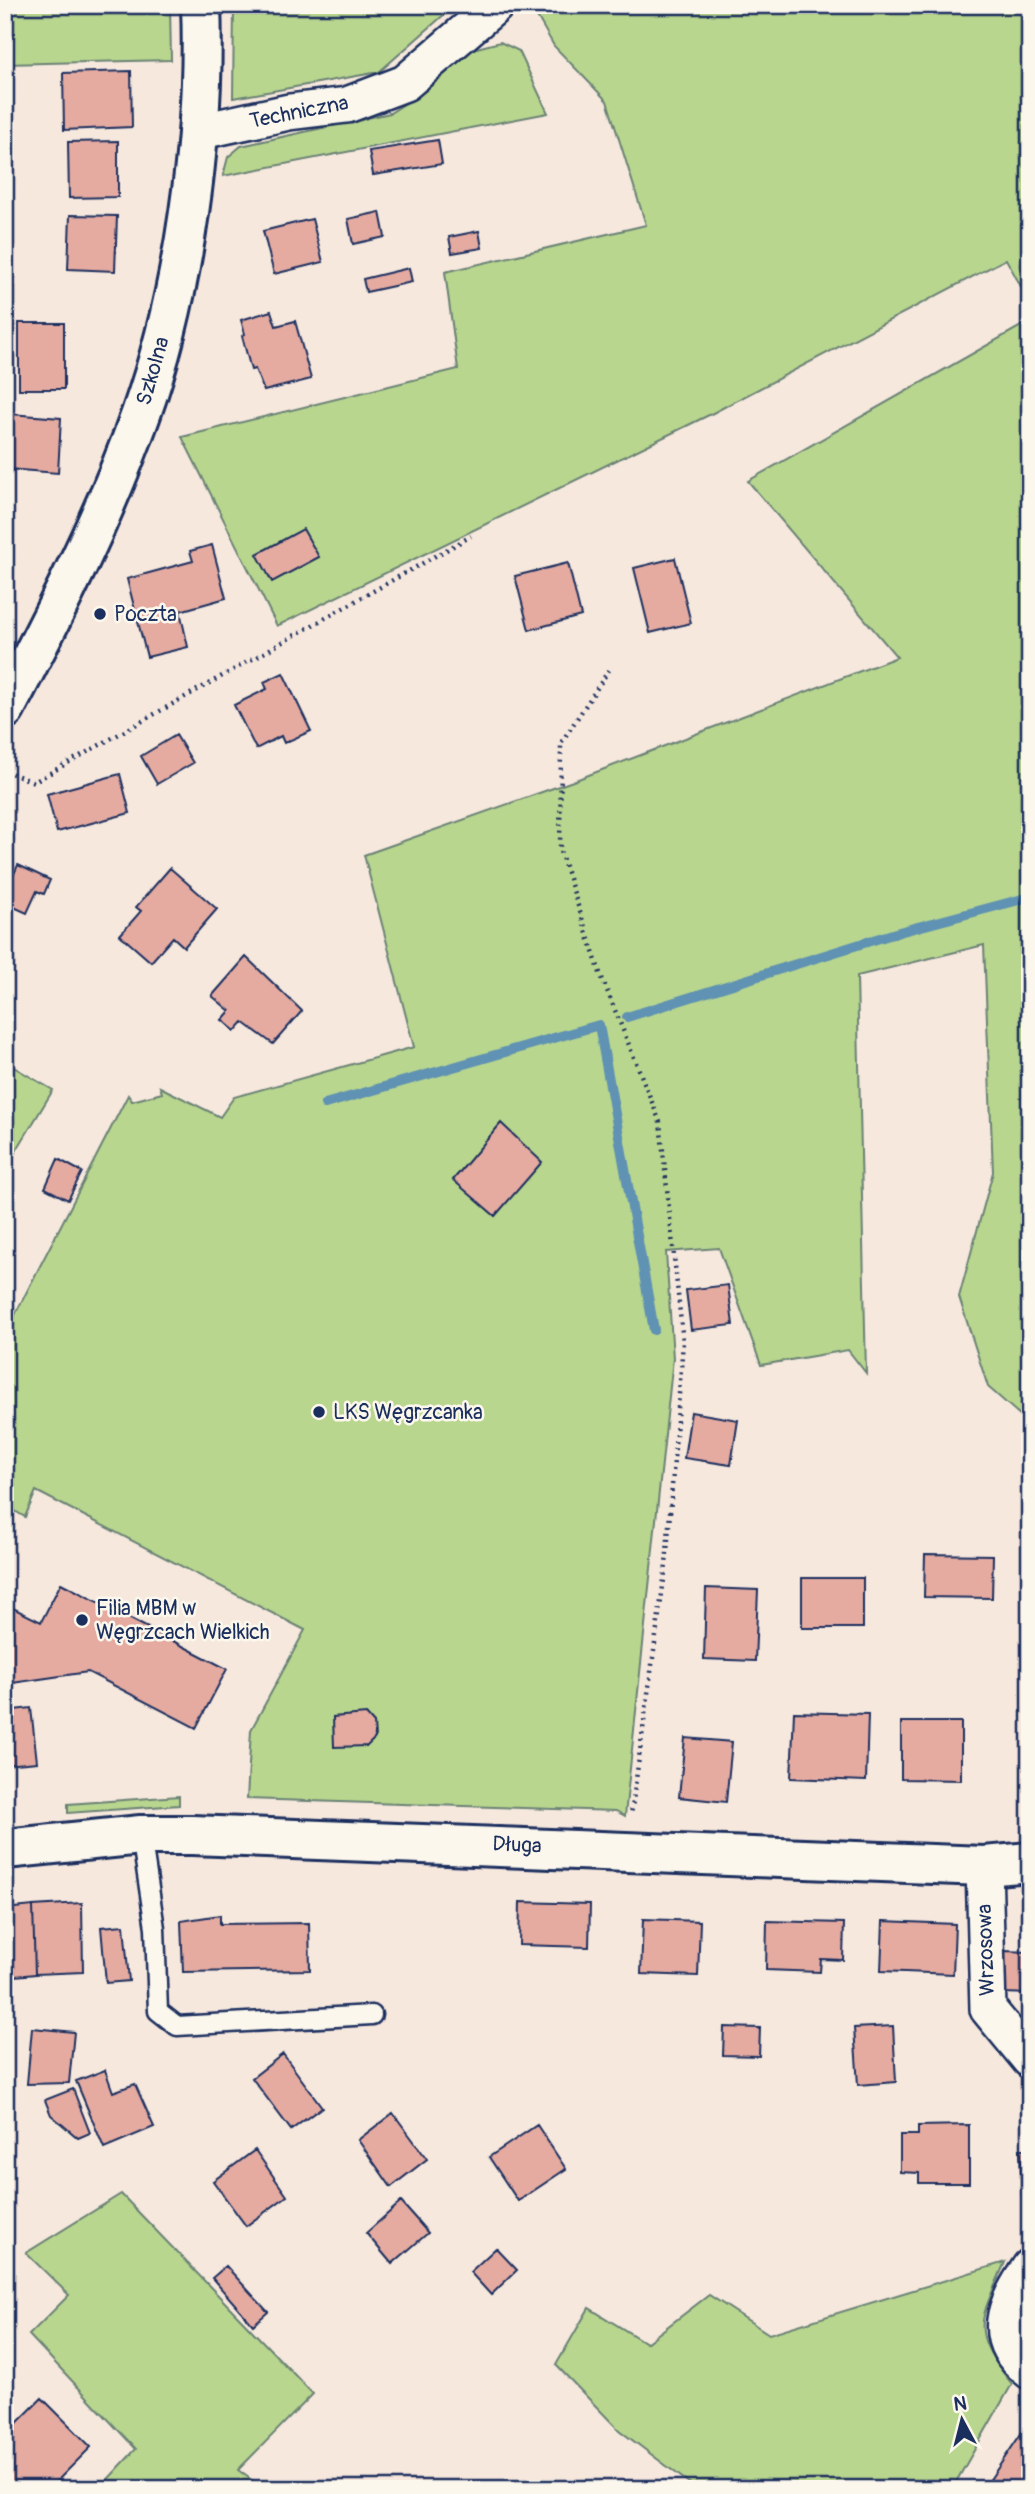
<svg xmlns="http://www.w3.org/2000/svg" width="1035" height="2494" font-family="Pangolin,sans-serif">
  <style>
    .green { fill: #b9d68e; stroke: #6a8276; stroke-width: 2 }
    .lines { fill: none; stroke-linecap: round; stroke-linejoin: round }
    .stream { stroke: #5e92b3; stroke-width: 10 }
    .building { fill: #e5aba1; stroke: #1b2f5e; stroke-width: 2 }
    .service-casing { stroke: #1b2f5e; stroke-width: 23 }
    .minor-casing { stroke: #1b2f5e; stroke-width: 40 }
    .tertiary-casing { stroke: #1b2f5e; stroke-width: 44 }
    .path { stroke: #1b2f5e; stroke-width: 4.5; stroke-dasharray: 2 5; stroke-linecap: butt }
    .service { stroke: #fbf7ec; stroke-width: 18 }
    .minor { stroke: #fbf7ec; stroke-width: 35 }
    .tertiary { stroke: #fbf7ec; stroke-width: 38 }
    .poi-dot { fill: #1b2f5e; stroke: #fbf7ec; stroke-width: 2.5 }
    .labels { text-anchor: middle; dominant-baseline: central; stroke-width: 5; stroke-linejoin: round; paint-order: stroke }
    .street-label { font-size: 21px; fill: #1b2f5e; stroke: #fbf7ec }
    .poi-label { font-size: 21px; fill: #1b2f5e; stroke: #fbf7ec; text-anchor: start }
  </style>
  <rect width="100%" height="100%" fill="#f7e8dd"/>
  <filter id="ink" filterUnits="userSpaceOnUse"><feTurbulence type="fractalNoise" baseFrequency=".0143" numOctaves="2"/><feDisplacementMap in="SourceGraphic" scale="14" xChannelSelector="R" yChannelSelector="G"/><feConvolveMatrix kernelMatrix="1 2 1 2 8 2 1 2 1" color-interpolation-filters="sRGB"/></filter>
  <g filter="url(#ink)">
    <path class="green" d="M5,5h165l1,55 -166,4z
      M234,5h221l-76,67 -146,26z
      M534,5h496v298l-24,-44 -295,155 -434,212 -95,-189 276,-68 -13,-97 201,-47 -39,-124 -53,-55 -20,-35z
      M500,42l19,9 29,62 -325,63 5,-19 13,-11 149,-33 36,-23 39,-39z
      M1030,321v1103l-42,-37 -29,-90 34,-125 -9,-227 -127,31 9,397 -18,-23 -87,15 -42,-117 -53,4 7,106 -48,458 -9,-5 -369,-12 4,-69 54,-100 -269,-139 -11,26 -20,-12v-171l123,-239 4,6 30,-8 -2,-6 60,30 14,-20 180,-50 -50,-192 209,-74 324,-124 -149,-176z
      M5,1062l48,28 -43,71 -5,-3z
      M179,1796v9l-111,8v-9z
      M121,2194l192,200 -75,76 26,19h-165l37,-40 -107,-114 40,-40 -43,-42z
      M1005,2262c-25,60 -37,67 7,122l-60,105h-255l-78,-59 -63,-65 33,-57 57,35 63,-48 60,39z"/>
    <g class="lines">
      <path class="stream" d="M627,1017l272,-85 131,-35
        M325,1104l274,-79 55,305"/>
    </g>
    <path class="building" d="M131,71l1,56 -68,3 -1,-57z
      M438,140l4,24 -69,11 -4,-24z
      M118,141v56l-49,1 -1,-56z
      M380,212l5,25 -32,7 -5,-25z
      M70,215l47,1 -2,55 -47,-2z
      M312,219l11,43 -49,12 -11,-43z
      M479,231l3,17 -30,5 -3,-16z
      M409,268l3,14 -46,10 -3,-13z
      M271,311l5,15 19,-5 16,58 -47,12 -9,-22 -4,1 -9,-34 3,-2 -4,-14z
      M19,323h45v66h-45z
      M10,414l51,4 -3,55 -51,-4z
      M303,529l16,28 -47,25 -15,-28z
      M212,545l14,53 -46,13 8,36 -41,10 -20,-78 66,-18 -3,-10z
      M675,558l16,65 -41,10 -16,-65z
      M568,563l13,53 -52,14 -14,-54z
      M283,673l28,58 -27,12 -3,-7 -25,13 -22,-44 33,-16 -3,-7z
      M176,735l17,28 -36,21 -16,-28z
      M120,774l10,39 -73,19 -10,-38z
      M18,865l32,15 -6,14 -7,-3 -10,22 -22,-10v-10z
      M170,868l47,41 -33,38 -11,-10 -22,25 -31,-27 21,-24 -5,-4z
      M246,957l56,54 -29,33 -30,-22 -8,9 -13,-11 8,-9 -18,-15z
      M501,1123l41,39 -47,54 -42,-36z
      M58,1159l24,13 -14,28 -23,-12z
      M728,1285l5,40 -42,5 -5,-40z
      M691,1412l47,8 -7,45 -47,-7z
      M925,1554l68,1 -1,43 -68,-1z
      M802,1578h61v50h-61z
      M61,1583l166,86 -31,59 -108,-56 -83,12v-67l6,-10 30,15z
      M706,1588l52,2 -3,71 -51,-2z
      M31,1708l6,54 -32,3v-54z
      M794,1712l74,2 -2,67 -75,-3z
      M366,1714l8,9 1,15 -8,8 -33,1 -1,-30z
      M901,1722h60v58l-60,-1z
      M685,1738l47,4 -6,60 -47,-5z
      M520,1902l70,2 -1,43 -70,-2z
      M82,1903l1,69 -48,2 -2,-68z
      M33,1906l2,68 -30,3v-68z
      M220,1915v9l89,-1 1,47 -127,2 -2,-51z
      M643,1919l57,2 -2,55 -57,-2z
      M767,1921l77,2 -1,37 -22,-1 -1,13 -54,-2z
      M883,1921l72,3 -2,50 -72,-3z
      M124,1925l5,56 -23,2 -5,-56z
      M1003,1951l27,1v42l-28,-1z
      M893,2026l3,56 -38,3 -4,-57z
      M724,2027l36,1 -1,28 -36,-1z
      M32,2028l42,4 -5,51 -42,1z
      M283,2054l39,53 -31,23 -39,-52z
      M105,2070l8,22 22,-8 19,43 -50,21 -28,-67z
      M73,2089l17,44 -12,5 -27,-23 -6,-15z
      M393,2113l34,46 -36,28 -33,-47z
      M537,2125l29,44 -48,32 -29,-44z
      M969,2125v58h-50v-10l-19,-1v-37h18v-9z
      M1020,2149h10v48h-8z
      M255,2150l32,46 -41,30 -33,-45z
      M401,2202l27,31 -36,31 -26,-31z
      M496,2248l21,22 -26,25 -21,-23z
      M226,2266l42,46 -15,13 -41,-47z
      M42,2398l49,49 -42,42h-34l-10,-10v-44z
      M1023,2431l7,5v53h-29l-12,-8z"/>
    <g class="lines">
      <defs>
        <path id="service" d="M141,1835l14,93 3,83 19,15 195,-11"/>
        <path id="minor" d="M197,132l92,-20 58,-7 58,-22 91,-78
          M984,1866l4,143 42,51
          M1030,2267c-25,37 -42,72 0,104"/>
        <path id="tertiary" d="M5,709c50,-96 100,-193 136,-295 43,-121 65,-280 60,-409
          M5,1849l136,-14h51l792,31 46,-4"/>
      </defs>
      <use href="#service" class="service-casing"/>
      <use href="#minor" class="minor-casing"/>
      <use href="#tertiary" class="tertiary-casing"/>
      <path class="path" d="M609,670l-48,73 -1,108 40,122 60,149 23,220 -17,223 -35,250
        M5,771l29,11 437,-246"/>
      <use href="#service" class="service"/>
      <use href="#minor" class="minor"/>
      <use href="#tertiary" class="tertiary"/>
    </g>
  </g>
  <g class="poi-dot">
    <circle cx="100" cy="614" r="7"/>
    <circle cx="319" cy="1412" r="7"/>
    <circle cx="82" cy="1620" r="7"/>
  </g>
  <g class="labels">
    <g class="street-label">
      <text transform="translate(299 112) rotate(-11)">Techniczna</text>
      <text transform="translate(153 371) rotate(-74)">Szkolna</text>
      <text transform="translate(517 1845) rotate(3)">Długa</text>
      <text transform="translate(986 1950) rotate(-92)">Wrzosowa</text>
    </g>
    <g class="poi-label">
      <text x="114" y="614">Poczta</text>
      <text x="333" y="1412">LKS Węgrzcanka</text>
      <text x="96" y="1608">Filia MBM w<tspan x="96" dy="24">Węgrzcach Wielkich</tspan></text>
    </g>
  </g>
  <rect width="1035" height="2494" fill="none" stroke="#fbf7ec" stroke-width="28"/>
  <rect x="14" y="14" width="1007" height="2466" fill="none" stroke="#1b2f5e" stroke-width="2.5" filter="url(#ink)"/>
  <g transform="translate(962 2420) rotate(353)" stroke="#fbf7ec" stroke-width="5" paint-order="stroke">
  <path d="M0-5L12 26L0 18L-12 26Z" fill="#1b2f5e"/>
  <text y="-10" font-size="19" font-weight="bold" text-anchor="middle" fill="#1b2f5e">N</text>
  </g>
</svg>
